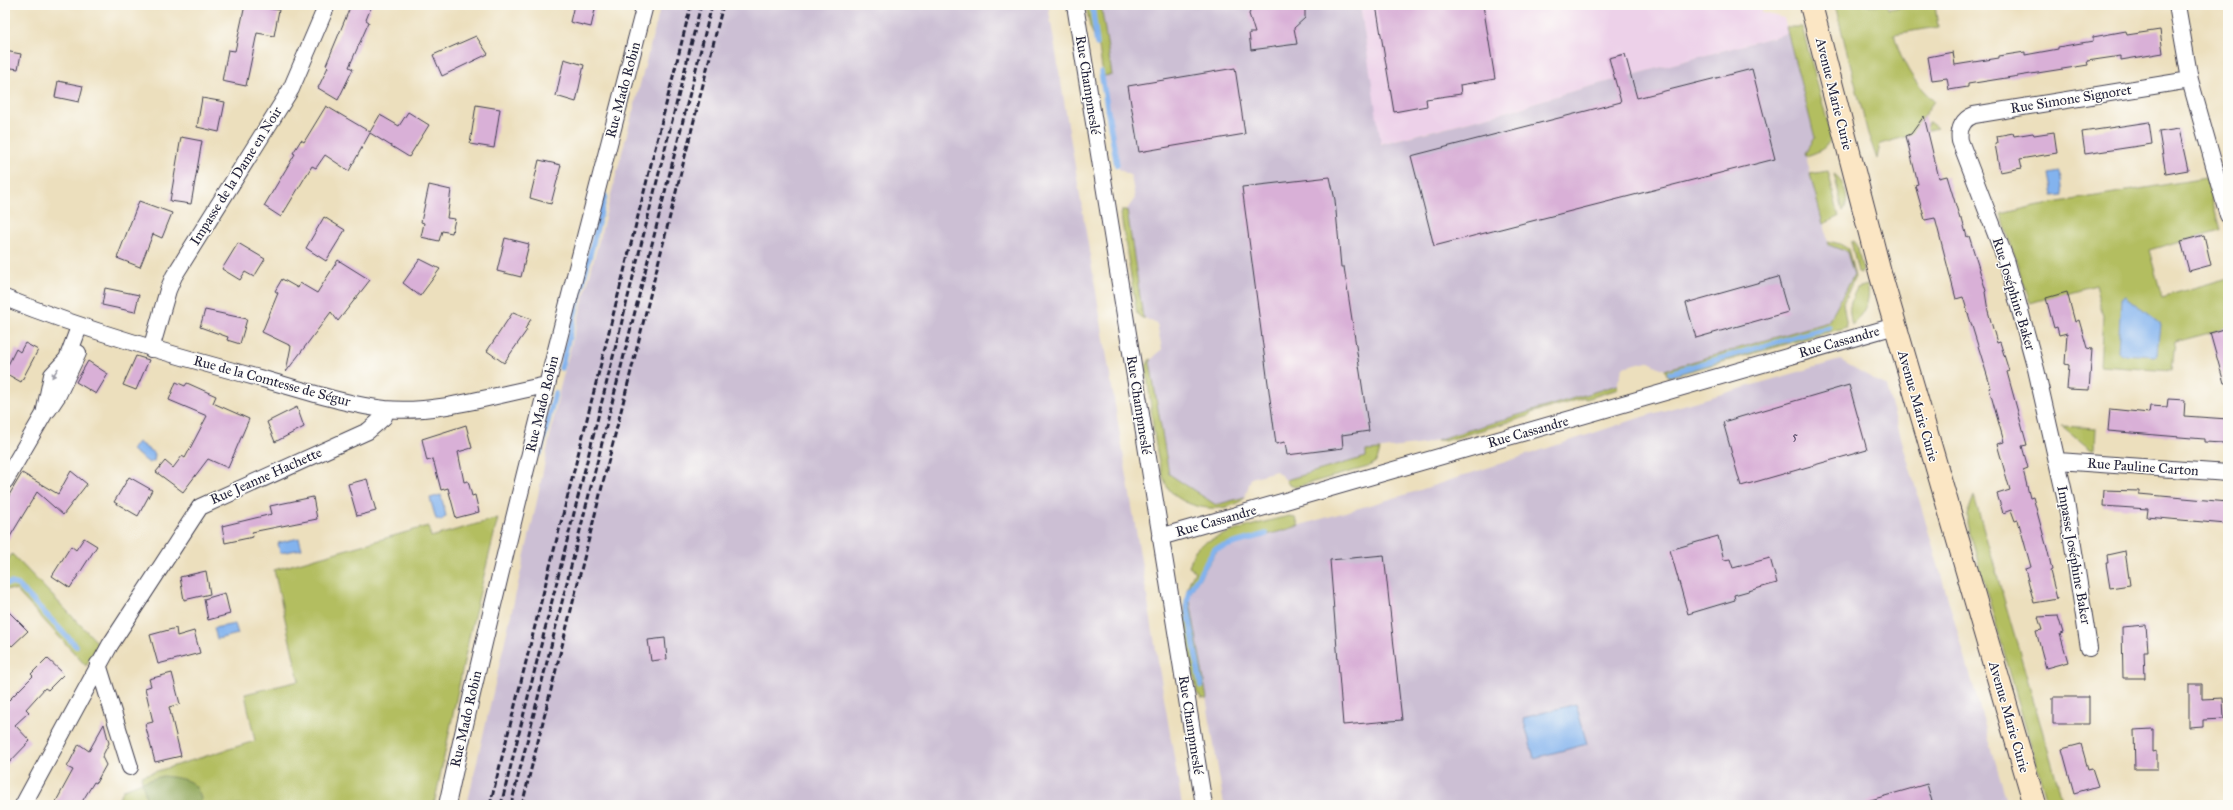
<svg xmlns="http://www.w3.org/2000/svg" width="2233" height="810" font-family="'IM FELL Great Primer',serif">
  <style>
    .built { fill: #edd1e9 }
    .industrial { fill: #ccbfd4; fill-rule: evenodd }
    .green { fill: #b3be60; stroke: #6a704e }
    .forest { fill: #8ea556; stroke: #586448 }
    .water { fill: #83b3ee; stroke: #526a94 }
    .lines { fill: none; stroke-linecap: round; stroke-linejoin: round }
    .stream { stroke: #83b3ee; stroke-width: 5.5 }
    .building { fill: #d9b0d7 }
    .street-casing { stroke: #403e4e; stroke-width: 18 }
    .secondary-casing { stroke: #403e4e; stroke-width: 24 }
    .street { stroke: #fff; stroke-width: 16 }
    .secondary { stroke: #fbe6c4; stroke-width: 22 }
    .rail { stroke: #22223b; stroke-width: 3; stroke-dasharray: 6 3; stroke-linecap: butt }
    .oneway { fill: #9c9ca7 }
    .labels { text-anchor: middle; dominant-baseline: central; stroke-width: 3; stroke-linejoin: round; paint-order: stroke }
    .number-label { font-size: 12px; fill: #504662 }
    .street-label { font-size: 14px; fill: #22223b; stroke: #fdfcf7 }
  </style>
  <rect width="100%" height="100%" fill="#fdfcf7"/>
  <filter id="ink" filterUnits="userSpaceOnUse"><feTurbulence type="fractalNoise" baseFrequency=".025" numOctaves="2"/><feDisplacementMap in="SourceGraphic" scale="8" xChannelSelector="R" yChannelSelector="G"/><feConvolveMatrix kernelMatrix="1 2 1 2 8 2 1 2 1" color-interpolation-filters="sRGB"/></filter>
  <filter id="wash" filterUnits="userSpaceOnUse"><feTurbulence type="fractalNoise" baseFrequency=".012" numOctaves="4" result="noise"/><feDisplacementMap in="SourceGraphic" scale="16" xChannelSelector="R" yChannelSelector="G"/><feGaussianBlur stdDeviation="0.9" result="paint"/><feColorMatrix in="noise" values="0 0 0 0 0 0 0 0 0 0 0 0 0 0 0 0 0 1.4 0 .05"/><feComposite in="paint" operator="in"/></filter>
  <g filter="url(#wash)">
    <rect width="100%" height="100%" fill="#ecdfbd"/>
    <path class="built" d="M1360,5h403l-1,8 22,5 4,15 -225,61 -33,10 -2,2 -148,38z"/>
    <path class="industrial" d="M661,5h387l134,800h-715l67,-290 26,-127z
      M1101,5h259l21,139 147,-38 2,-2 33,-10 225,-61 27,105 -10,15 24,92 18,7 7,23 -26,47 -163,48 -18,-9 -24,6 -6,18 -193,59 -58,7 1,6 -81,23 -10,-9 -25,7 -6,19 -29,8 -47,-31 -19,-113 12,-12 -5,-25 -14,-7 -17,-106 9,-13 -4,-22 -12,-7 -16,-93 8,-1zM1341,267h3l25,164 -7,1z
      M1840,360l46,26 122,419h-784l-35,-210 29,-46 193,-56 231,-76z"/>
    <path class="green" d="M1086,5h15l11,70 -9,1 -4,-29 -9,-20z
      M1835,5h52l1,4 28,-4h19l3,22 -44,7c7,27 19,49 40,67l-15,22 7,4 3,-5 8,6 -57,16 -3,15 -9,-25z
      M1786,27h16l28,104c2,16 -11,21 -24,25l-1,-3 10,-15z
      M1828,171l11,46 -16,7 -13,-50z
      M1834,174c10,6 17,27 9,37z
      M2206,178l14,52 -71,20 13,47 66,-19v50l-53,14 -3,29 -72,-5 3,-50 -8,-31 -65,18 -29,-89 34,-8z
      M1122,210h5l16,107 2,1h-3l-5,-4 -16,-98z
      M1828,241l12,3 8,5 7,28 -12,26 4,24 -179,50 -3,-7 163,-48 26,-47 -7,-23 -18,-7z
      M1851,241h3l3,4 6,26 -2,2 -3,-1z
      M1867,285c5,15 -4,29 -15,40 -4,-18 -3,-21 5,-37z
      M1150,359l2,1 -2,2 19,112 47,31 29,-8c-8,10 -25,12 -37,11 -14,-1 -32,-8 -40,-20 -13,-19 -18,-95 -22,-122z
      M1617,385l1,4 -32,10 -2,-1 -53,15 -2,3 -81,24h-11z
      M2062,426l34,2 -1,21h-5z
      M1380,450l-3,11 -9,6 -73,20 -6,-2 -3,-5 80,-23v-6z
      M1974,496l90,309h-16l-81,-282v-8z
      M1290,516l5,2 4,8 -81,23 -29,46 18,104 -6,-1 -4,-5c-6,-37 -23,-89 -2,-122l-6,-4c2,-6 3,-13 7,-18 9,-12 77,-30 94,-33z
      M498,518l-28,115 -36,172h-232l-59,-23 5,23h-33l9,-16 18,-7 -1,-6 114,-35 -10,-47 54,-13 -25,-111 154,-44 3,11z
      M12,554l86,89 -12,23 -70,-76 -11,-1v-25z"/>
    <path class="forest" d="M163,776c22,3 36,3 39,29h-54l-6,-23z"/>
    <path class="water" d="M2060,172l3,23 -10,1 -4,-22z
      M2125,296l35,28 -3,30 -2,2 -34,-2 -3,-3 3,-53z
      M138,442l17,12 -1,7 -5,2 -17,-13z
      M441,495l5,21 -5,5 -5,-2 -6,-21z
      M299,538l3,11 -22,4 -2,-10z
      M235,624l3,10 -21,5 -3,-11z
      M1576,704l11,40 -53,14 -11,-40z"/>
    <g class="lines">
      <path class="stream" d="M1092,5l5,39
        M1101,72l16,93
        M561,368l44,-172
        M1670,373l159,-46
        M540,453l15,-60
        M5,584l6,-1 7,2 58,61
        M1201,686l-14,-83 2,-12 26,-42 51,-15"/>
    </g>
    <g id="blocks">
      <path class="building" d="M245,5l34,5 -5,26 -17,-3 -11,53 -24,-5 6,-31 7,1z
        M351,5h21l-6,15 3,2 -20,45 4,2 -15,31 -20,-12 10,-21 -2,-2z
        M574,5h22l-5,22 -21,-5z
        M1253,5h52v13l-11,10 3,16 -46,6 -2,-17h6l-6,-19z
        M1376,5h107l12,74 -35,6 1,9 -35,5 1,7 -33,6z
        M2160,30l3,23 -42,7v-4l-34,5 1,4 -120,19v3l-19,3 -2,-12 -15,2 -4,-23 25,-5 2,13 44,-7v-2l26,-4v3l33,-6v-2l35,-6v-4l33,-6 1,4z
        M476,36l12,18 -46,22 -9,-21z
        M5,51l16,3 -3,15 -13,-2z
        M1625,54l12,44 115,-29 23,90 -341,87 -23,-90 210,-54 -12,-44z
        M564,59l20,6 -8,37 -20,-6z
        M1235,68l10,66 -106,18 -11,-66z
        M58,81l25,5 -4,16 -24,-5z
        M202,98l23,4 -6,30 -22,-5z
        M476,105l24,4 -6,39 -24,-4z
        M326,106l44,26 10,-17 19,11 9,-14 21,13 -20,32 -39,-24 -21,38 -24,-16 -9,13 -4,-2 -31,51 -17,-11 31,-52 -2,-1 8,-13 3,2z
        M1924,116l15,62 8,-2 13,43h2l5,18 2,-1 17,55 -1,1 3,19 9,32 3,-1 9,29 -2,1 20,73 -5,1 6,22 -5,2 7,28 3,-1 15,55 4,18 -2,1 7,28 -23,4 -9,-34 6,-2 -13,-47 -3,1 -4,-11 -8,3 -6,-19 13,-4 -13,-46 7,-2 -15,-54h2l-28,-91 -7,2 -21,-81 -10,2 -10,-35 3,-1 -12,-48 5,-2z
        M2149,122l3,22 -67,10 -3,-22z
        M2179,129l9,41 -22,4 -7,-42z
        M2054,132l3,21 -37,6 2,9 -22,4 -5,-28 3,-1 -1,-7 16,-3 1,3 19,-3 1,2z
        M181,137l21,4 -11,63 -21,-3z
        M539,160l22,5 -10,39 -21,-6z
        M1330,177l5,23 6,67h3l25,164 -27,4 1,13 -56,7 -2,-13 -9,2 -34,-257z
        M429,185l22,5 -4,28 8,1 -3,14 -10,-2 -3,10 -18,-4 3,-14 -3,-1z
        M139,201l33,12 -10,25 -9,-4 -13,33 -23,-9z
        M324,217l21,13 -19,31 -20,-13z
        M2204,235l7,30 -22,6 -8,-30z
        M505,238l24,6 -8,33 -24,-6z
        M238,243l27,16 -11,18 -9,-5 -5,8 -18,-11z
        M420,259l20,10 -20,27 -17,-13z
        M338,260l32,20 -32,41 -7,-9 -45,60 5,-26 -29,-14 16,-39 -3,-2 7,-12 16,9 2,-5 17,10z
        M1778,277l10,35 -92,26 -10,-35z
        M105,288l34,7 -4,17 -33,-7z
        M2067,292l8,30 4,-2 8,28 5,1 -3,41 -22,-1 2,-24 -4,-1 2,-31 -8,2 -2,-8 -3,1 -8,-30z
        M205,310l42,9 -7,25 -13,-4 1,-3 -28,-10z
        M513,312l18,7 -6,10 2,1 -23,33 -17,-12z
        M2228,328v55h-4l-14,-50z
        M25,343l13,7 -17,32 -16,-9v-2l11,-22 4,3z
        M136,356l13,4 -13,30 -13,-5z
        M88,361l20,13 -12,20 -20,-12z
        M176,382l9,4 2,-3 29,13 -3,7 36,16 -21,49 -20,-9 -25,33 -27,-20 9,-11 8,7 9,-12 3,2 22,-42 -38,-16z
        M1849,385l18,65 -126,36 -18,-64z
        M2168,399l17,1 -1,16 44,3v17l-3,-1v8l-21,-1v-3l-96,-8 2,-22 39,4 1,-7 17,1z
        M297,407l7,20 -29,15 -8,-20z
        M466,425l6,23 -14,4 6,30 4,-1 4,15 3,-1 4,17 -23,6 -8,-30 -7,2 -8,-31 -6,2 -5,-22z
        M71,471l16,13 -24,31 -26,-23 -32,53v-43l17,-29 36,21z
        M129,477l23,13 -14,26 -24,-14z
        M367,479l9,32 -19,5 -9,-32z
        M2104,490l35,1v3l89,8 -2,22 -79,-7 1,-8 -45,-3z
        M313,497l4,22 -65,13 1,5 -28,6 -3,-17 50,-12 -2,-8z
        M1718,536l6,24 6,-1 3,9 37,-10 7,25 -43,12 1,5 -47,14 -18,-64z
        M84,538l13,8 -27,42 -18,-12 19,-30 5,4z
        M2125,551l5,34 -20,3 -4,-25h2l-1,-8z
        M1384,555l18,165 -59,5 -13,-165z
        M206,571l4,23 -26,6 -4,-23z
        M225,593l5,21 -22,6 -4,-21z
        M5,608l23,23 -16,15 -7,-7z
        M2058,616l5,17 -3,1 8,28 -22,6 -10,-37 6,-1 -4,-13z
        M2146,625l2,26h-4l1,27h-22l-1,-51z
        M176,628l1,8 17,-5 6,22 -42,11 -8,-29z
        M665,638l2,21 -16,2 -3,-21z
        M47,658l17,16 -16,16 -3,-2 -19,21 3,3 -14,13 15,16 -25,26v-63l28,-28 -2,-2z
        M172,673l8,31 -11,3 12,49 -26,6 -10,-38 8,-2 -8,-34 6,-2 -2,-7z
        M2189,684h13v15l21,-1 1,21 -21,1v6l-14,1z
        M2053,697h36v27h-36z
        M104,724l5,19 -7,14 4,8 -10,18 -2,-1 -14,23h-26l19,-35 -6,-3 12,-23 10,7z
        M2153,729v23l4,-1v18h-22l-1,-39z
        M2081,744l7,25 4,-1 6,18 -24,7 -12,-44z
        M1927,784l6,21h-65l-1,-4z"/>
    </g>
  </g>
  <g filter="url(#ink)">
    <use href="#blocks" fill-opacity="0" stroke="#403e4e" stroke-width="1"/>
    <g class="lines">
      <defs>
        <path id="street" d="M1075,5l129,800
          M2177,5l13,75 38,135
          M5,298c83,33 168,57 254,80 38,10 87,27 126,31 51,5 111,-14 161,-24
          M151,349l17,-59 6,-14 117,-187 36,-84
          M48,410l10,-15 20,-42
          M2058,461l170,12
          M5,481l39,-67 8,-39 15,-16 12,-32
          M1160,537l735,-211
          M2089,648l-23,-147 -30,-132 -29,-106 -47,-122c-2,-12 3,-22 14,-26l216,-35
          M98,664l32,103
          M23,805l87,-160 90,-138 168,-76 16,-14 1,-8
          M447,805c59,-268 129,-534 198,-800"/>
        <path id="secondary" d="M1811,5l70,271 154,529"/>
      </defs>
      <use href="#street" class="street-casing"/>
      <use href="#secondary" class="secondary-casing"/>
      <use href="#street" class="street"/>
      <use href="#secondary" class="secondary"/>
      <path class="rail" d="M490,805l201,-800
        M501,805l200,-800
        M511,805l201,-800
        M522,805l201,-800"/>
    </g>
    <defs><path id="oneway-solid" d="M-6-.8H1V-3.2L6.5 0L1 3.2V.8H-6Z"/></defs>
    <use class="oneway" href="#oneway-solid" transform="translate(55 373) rotate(123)"/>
  </g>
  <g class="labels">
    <g class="number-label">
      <text x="1795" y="436">5</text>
    </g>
    <g class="street-label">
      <text transform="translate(1088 85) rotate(81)">Rue Champmeslé</text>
      <text transform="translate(623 90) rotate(-75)">Rue Mado Robin</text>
      <text transform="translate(1834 94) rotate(76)">Avenue Marie Curie</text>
      <text transform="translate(2071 99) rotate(-9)">Rue Simone Signoret</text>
      <text transform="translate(236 176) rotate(-58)">Impasse de la Dame en Noir</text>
      <text transform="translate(2014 294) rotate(73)">Rue Joséphine Baker</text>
      <text transform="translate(1839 342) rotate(-16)">Rue Cassandre</text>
      <text transform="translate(272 381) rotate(15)">Rue de la Comtesse de Ségur</text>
      <text transform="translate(542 404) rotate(-76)">Rue Mado Robin</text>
      <text transform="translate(1139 405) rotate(81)">Rue Champmeslé</text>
      <text transform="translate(1918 406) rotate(74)">Avenue Marie Curie</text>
      <text transform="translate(1528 432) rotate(-16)">Rue Cassandre</text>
      <text transform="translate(2143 467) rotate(4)">Rue Pauline Carton</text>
      <text transform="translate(266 476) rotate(-24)">Rue Jeanne Hachette</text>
      <text transform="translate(1216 521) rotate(-16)">Rue Cassandre</text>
      <text transform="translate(2074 555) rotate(80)">Impasse Joséphine Baker</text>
      <text transform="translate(2009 717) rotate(74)">Avenue Marie Curie</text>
      <text transform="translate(466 719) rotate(-77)">Rue Mado Robin</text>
      <text transform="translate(1191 725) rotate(81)">Rue Champmeslé</text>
    </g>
  </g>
  <rect width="2233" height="810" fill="none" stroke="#fdfcf7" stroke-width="20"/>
</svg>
